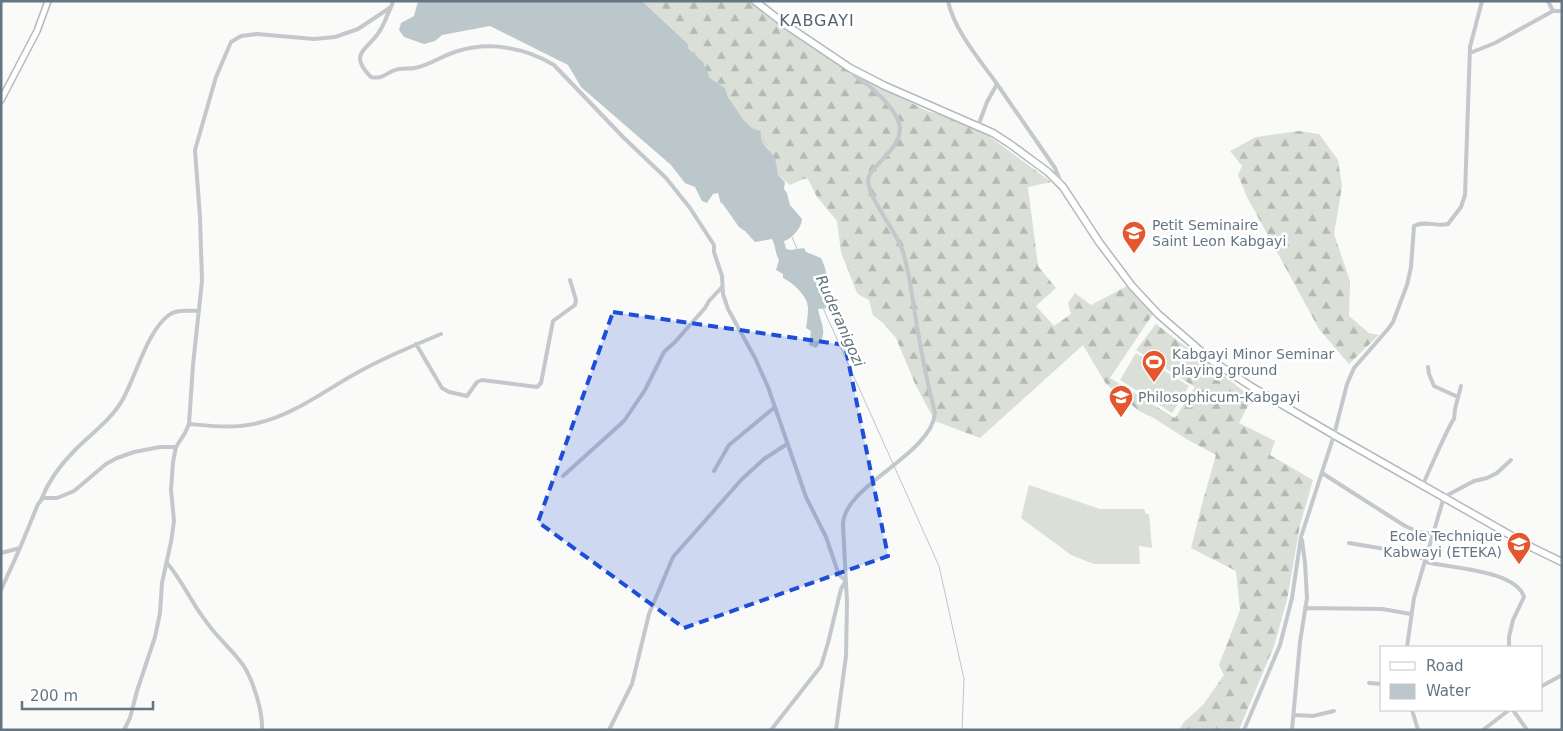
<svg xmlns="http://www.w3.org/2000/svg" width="1563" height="731" font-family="'DejaVu Sans',sans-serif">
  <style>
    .grass { fill: #dadfd7 }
    .forest { fill: url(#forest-firs) }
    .water { fill: #bbc7cb }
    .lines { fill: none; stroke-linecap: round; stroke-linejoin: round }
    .stream { stroke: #bbc7cb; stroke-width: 1 }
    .secondary-casing { stroke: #b3babf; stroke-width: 8 }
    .highway-casing { stroke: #b4b9bd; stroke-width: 9 }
    .street { stroke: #c3c8cc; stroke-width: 4 }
    .secondary { stroke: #fff; stroke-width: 5 }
    .highway { stroke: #fff; stroke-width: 6 }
    .marked { fill: #1d4ed8; fill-opacity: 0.2; stroke: #1d4ed8; stroke-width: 4; stroke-dasharray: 10 6; stroke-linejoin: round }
    .labels { text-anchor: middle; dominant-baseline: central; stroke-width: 5; stroke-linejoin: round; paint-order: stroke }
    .poi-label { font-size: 14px; fill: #657683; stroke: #fff; text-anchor: start }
    .water-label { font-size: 15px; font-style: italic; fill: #60757c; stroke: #fff }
    .quarter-label { font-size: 16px; letter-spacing: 1px; fill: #57646e; stroke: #fff }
  </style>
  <defs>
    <pattern id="forest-firs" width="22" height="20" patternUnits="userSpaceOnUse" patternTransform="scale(1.25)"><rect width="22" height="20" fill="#dadfd7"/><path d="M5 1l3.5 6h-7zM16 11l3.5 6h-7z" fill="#b4b9b4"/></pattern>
  </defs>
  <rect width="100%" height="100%" fill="#fafaf8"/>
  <path class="grass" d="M1136,353l53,33 -17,27 -52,-33z
    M1029,485l71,24h44l2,5h3l3,34 -13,-2 1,18h-46l-23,-9 -50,-37z"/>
  <path class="forest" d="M642,1h120l85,69 80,41 43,11 81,60 -23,5 10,79 18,22 -20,18 18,20 17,-12 -3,-11 7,-10 16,12 36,-19 26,28 -43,64 65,40 20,-31 -59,-37 20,-26c32,25 65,48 96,74l-13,25 36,18 -5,14 43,25 -13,45 -13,75 -13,46 -35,84h-60l5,-8 19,-17 21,-30 -5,-10 21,-55 -4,-39 -45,-23 11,-44 14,-49 -28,-15 -36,-23 -13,-6 -33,-27 -23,-39 -103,93 -45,-17 -19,-35 -20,-48 -13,-15 -10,-8 -4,-15 -8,-4 -4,-3 -16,-41 -4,-31 -20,-24 -9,-18h-5l-13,6 -12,-10 -2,-13 -15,-24v-7l-9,-3 -9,-9 -15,-22 -3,-9 -15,-10 -11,-20 -11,-10v-4z
    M1299,131l20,3 19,26 4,26 -8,48 16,47 -1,35 20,17 10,2 -30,29 -30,-35 -72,-132 -9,-22 4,-9 -12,-15 26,-14z"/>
  <path class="water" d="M418,1h224l46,43v4l15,14 7,16 15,10 3,9 15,22 9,9 9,3c-2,14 9,17 14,28 2,5 2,11 3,16l7,7 -1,7 3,4 3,12 12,14c0,8 -10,20 -18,22l2,8 5,1 13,-2 2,4 15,6c7,13 6,28 11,43l-3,7 -11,1c3,16 11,24 -2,39l-7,-3 2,-14 -5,-3c1,-6 2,-14 2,-20 0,-12 -15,-25 -25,-30v-4l-7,-4 3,-10c-4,-7 -3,-13 -7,-21l-17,3 -10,-11 -6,-4 -17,-24 -1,1 -3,-11 -5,1 -6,9 -5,-2 -7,-14 -10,-4 -14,-18 -90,-78 -13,-22 -78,-39 -48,9 -7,6 -11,3 -20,-7 -5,-7 2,-7 13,-7z"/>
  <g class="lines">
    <path class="stream" d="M792,237l5,12
      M823,308l116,258 25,113 -2,51"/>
    <defs>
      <path id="secondary" d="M1,100l36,-69 11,-30"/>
      <path id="highway" d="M755,1l31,24 64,43 35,18 108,47 17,11 38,28 15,15 36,55 33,44 26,28 53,46 41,27 82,48 199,113 29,14"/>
    </defs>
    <use href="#secondary" class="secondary-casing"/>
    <use href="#highway" class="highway-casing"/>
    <path class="street" d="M948,1c6,29 32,59 49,83l-10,18 -9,24
      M1548,1l5,10
      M391,7c-4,8 -7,18 -12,25 -11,18 -32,21 -8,45 13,3 16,-6 28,-8 5,-1 11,0 16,-1 15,-3 28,-13 43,-17 32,-10 68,-3 96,14l69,72 43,41 24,30 24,37v7l8,24 1,18 5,15 27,49 13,29 38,110 20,40 13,38 5,4
      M1470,53l25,-10 58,-32h9
      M997,84l58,84 7,17
      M416,344l26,44 7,4 18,4 10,-14 5,-2 55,7 4,-4 12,-62 22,-16 1,-5 -6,-20
      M1428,367l1,7 5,12 24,11
      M189,424c23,2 46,5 69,-1 39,-9 71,-36 106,-54 24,-13 51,-24 77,-35
      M714,471l15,-26 46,-38
      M1322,473l83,53 14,6 14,2
      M563,476l61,-55 21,-31 19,-38 11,-10 30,-34 4,-7 13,-14
      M1423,485c4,-10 27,-62 31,-66l1,-10 6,-23
      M41,500c7,-18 20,-36 34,-50 16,-16 37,-31 48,-51 13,-23 24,-68 46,-84 8,-6 20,-4 30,-4
      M1349,543l36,6 41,10
      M1,553l19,-5 18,-44 5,-6h14l17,-7 32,-27 11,-6 17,-6 26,-5h16
      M1426,562c24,6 90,8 98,35l-11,23 -4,17v10
      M167,563c15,17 24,39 38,57 10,15 24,27 35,41 12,14 23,50 22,69
      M1,590l19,-42
      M1305,608l77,1 29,5
      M1407,647l7,-49 30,-101 30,-16 13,-3 10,-5 14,-13
      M1369,683l13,1
      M1542,686l20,-11
      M1412,710l6,20
      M1513,710l14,20
      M1294,715l19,1 21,-5
      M124,730l6,-12 7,-27 18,-54 5,-24 2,-30 9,-41 3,-21 -3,-31 2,-28 3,-15 9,-14 4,-9 4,-59 9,-84 -2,-64 -5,-67 21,-73 15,-35 10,-6 16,-2 57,5 21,-2 23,-8 33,-22 2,-6
      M609,730l23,-46 17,-70 24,-57 69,-78 22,-20 23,-15
      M771,730l50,-64 7,-23 13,-54 4,-7
      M836,730l10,-74 1,-54 -4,-77c0,-40 88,-69 92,-112 -8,-31 -14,-62 -19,-93 -4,-23 -6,-46 -13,-68 -7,-23 -32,-48 -35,-71 -1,-14 38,-33 31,-58 -5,-15 -19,-28 -31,-38 -6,-4 -13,-8 -17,-15
      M1244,730l36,-85 12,-47 9,-61 33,-102 13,-51 7,-16 34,-39 5,-7 14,-37 4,-18 3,-41c11,-6 23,1 34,-2l13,-17 4,-12 5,-148 12,-46
      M1292,730l8,-88 7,-44 -2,-35 -3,-23
      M1483,730l26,-20"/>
    <use href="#secondary" class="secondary"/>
    <use href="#highway" class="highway"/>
  </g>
  <path class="marked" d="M613,312l232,33 43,211 -204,72 -146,-106z"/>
  <defs>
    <symbol id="university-pin" viewBox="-11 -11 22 30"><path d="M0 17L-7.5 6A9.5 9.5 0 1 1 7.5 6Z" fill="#e4572e" stroke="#fff"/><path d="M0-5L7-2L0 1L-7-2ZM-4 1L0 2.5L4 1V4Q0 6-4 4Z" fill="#fff"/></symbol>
    <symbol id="stadium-pin" viewBox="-11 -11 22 30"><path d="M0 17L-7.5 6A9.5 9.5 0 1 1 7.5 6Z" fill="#e4572e" stroke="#fff"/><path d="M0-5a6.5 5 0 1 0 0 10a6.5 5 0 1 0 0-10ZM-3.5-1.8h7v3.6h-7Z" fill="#fff"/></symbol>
    <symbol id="school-pin" viewBox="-11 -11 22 30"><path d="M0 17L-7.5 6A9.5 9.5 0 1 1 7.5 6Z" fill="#e4572e" stroke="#fff"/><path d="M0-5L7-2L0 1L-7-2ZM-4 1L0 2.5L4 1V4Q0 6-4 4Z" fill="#fff"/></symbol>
  </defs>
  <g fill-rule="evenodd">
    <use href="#university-pin" x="1120" y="219" width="28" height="38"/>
    <use href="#stadium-pin" x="1140" y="348" width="28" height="38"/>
    <use href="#school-pin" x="1107" y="383" width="28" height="38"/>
    <use href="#school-pin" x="1505" y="530" width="28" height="38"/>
  </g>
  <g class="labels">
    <g class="poi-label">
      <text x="1152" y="225">Petit Seminaire<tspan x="1152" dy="16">Saint Leon Kabgayi</tspan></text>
      <text x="1172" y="354">Kabgayi Minor Seminar<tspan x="1172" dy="16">playing ground</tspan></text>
      <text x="1138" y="397">Philosophicum-Kabgayi</text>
      <text x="1502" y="536" text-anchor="end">Ecole Technique<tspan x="1502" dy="16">Kabwayi (ETEKA)</tspan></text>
    </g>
    <g class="water-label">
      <text transform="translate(840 321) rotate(66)">Ruderanigozi</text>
    </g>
    <g class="quarter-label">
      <text x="817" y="20">KABGAYI</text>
    </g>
  </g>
  <rect width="1563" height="731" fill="none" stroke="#657683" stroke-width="5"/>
  <rect x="1380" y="646" width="162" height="65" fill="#ffffff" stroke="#c1c8cd"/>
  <rect x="1390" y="662" width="25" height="8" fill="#ffffff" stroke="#c1c8cd"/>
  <text x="1426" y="671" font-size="15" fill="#657683">Road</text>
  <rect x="1390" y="684" width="25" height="15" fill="#bbc7cb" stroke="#c1c8cd"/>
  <text x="1426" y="696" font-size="15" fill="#657683">Water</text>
  <path d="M22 701v8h131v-8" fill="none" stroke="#657683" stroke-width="2.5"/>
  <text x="30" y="701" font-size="15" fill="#657683" stroke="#ffffff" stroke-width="4" paint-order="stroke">200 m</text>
</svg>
